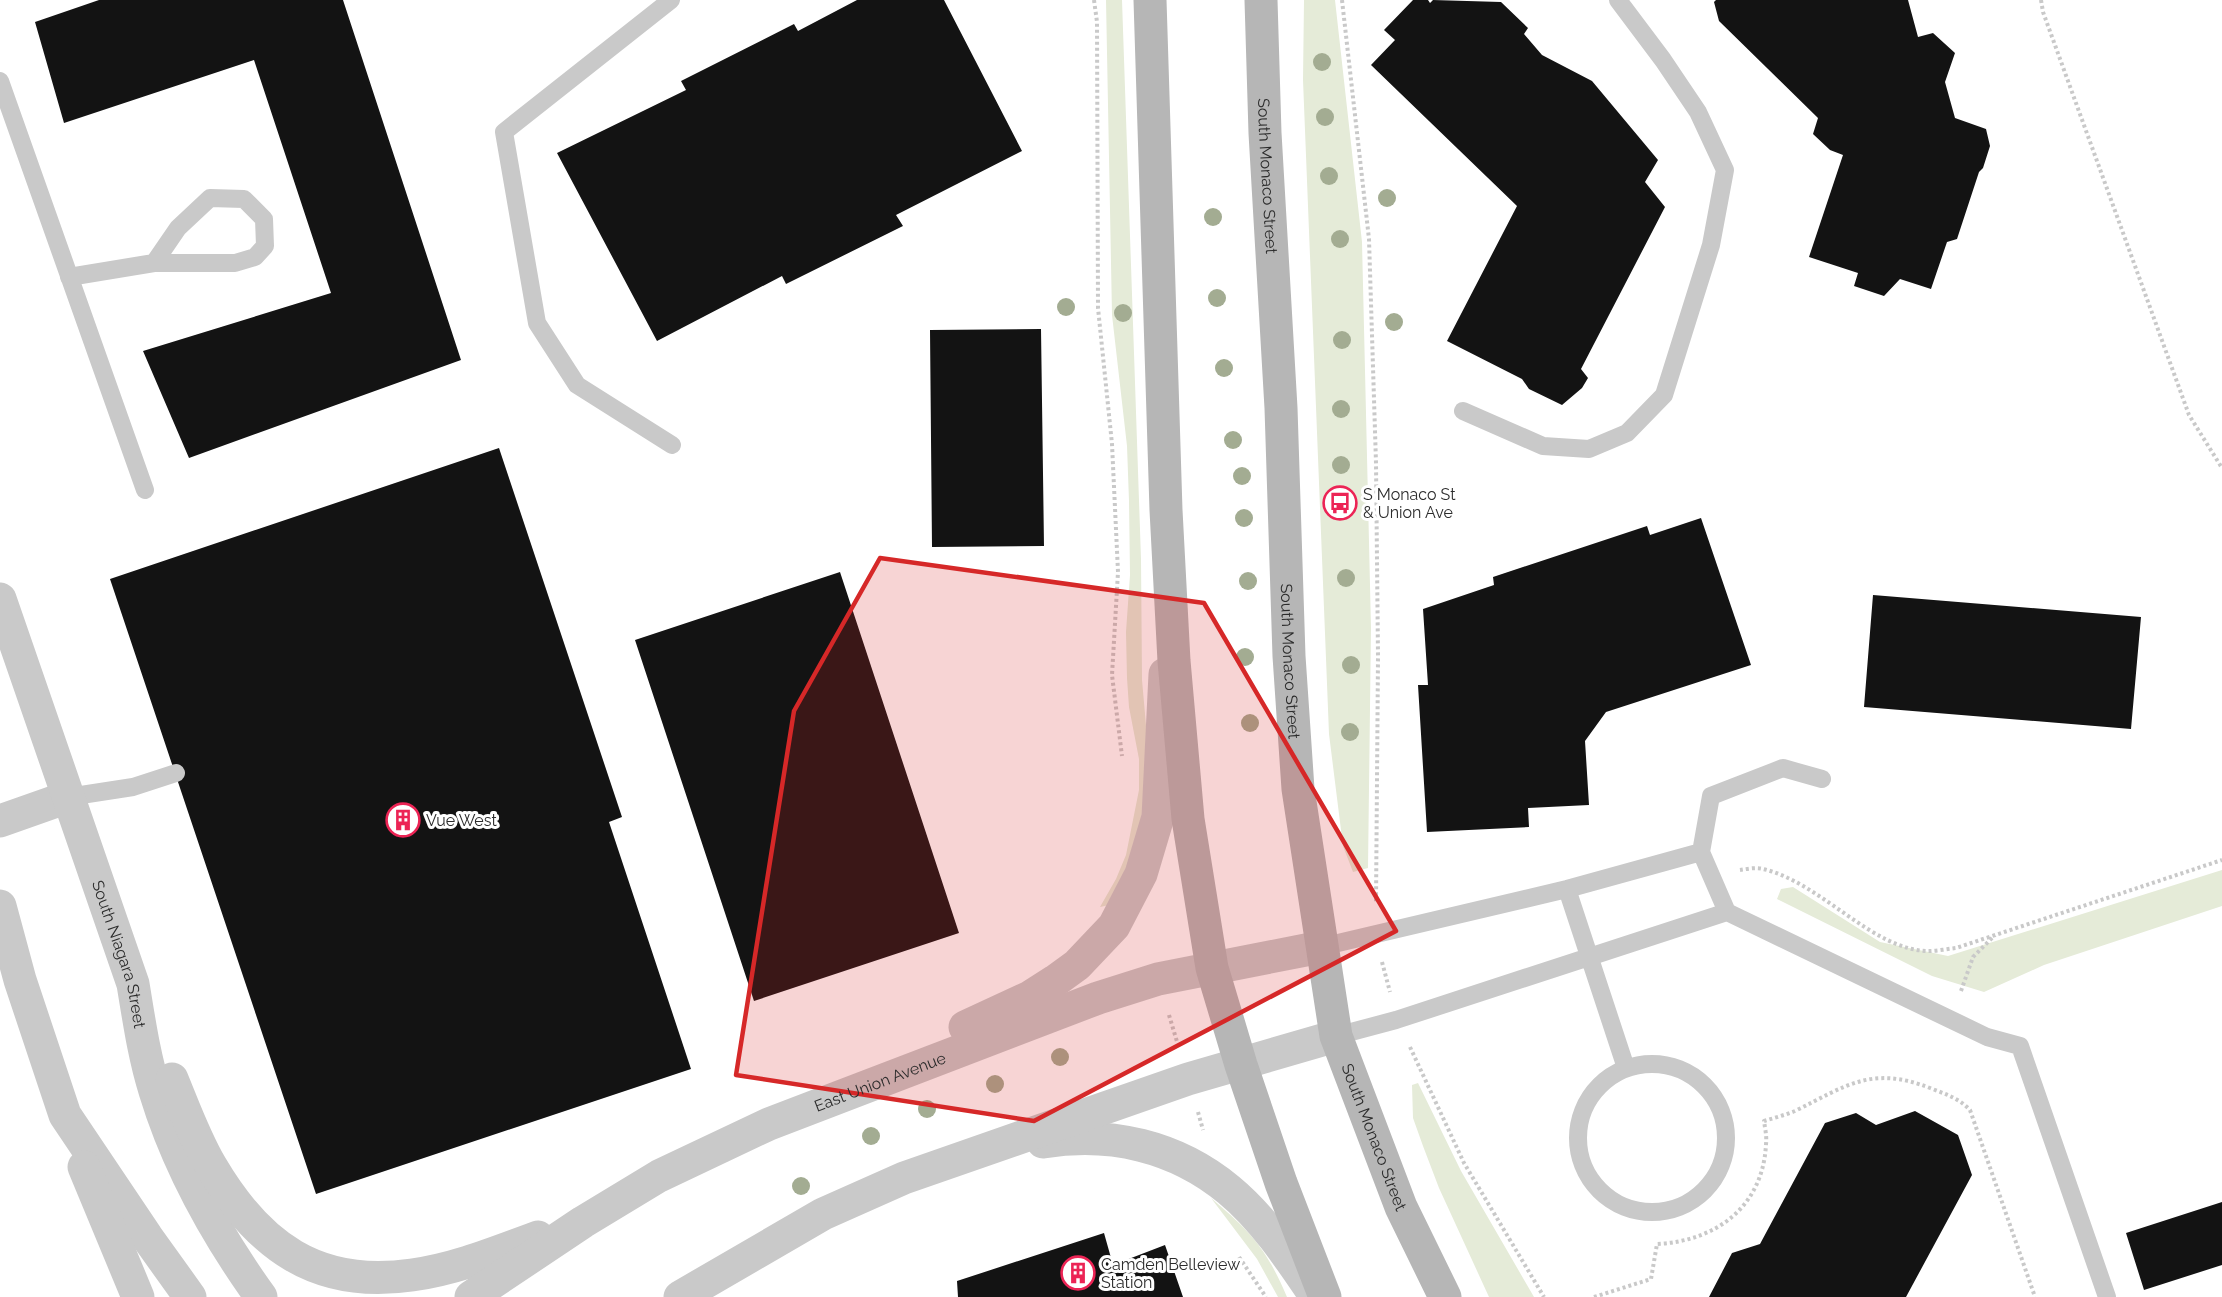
<svg xmlns="http://www.w3.org/2000/svg" width="2222" height="1297" font-family="Raleway,sans-serif">
  <style>
    .green { fill: #e5ebd8 }
    .building { fill: #131313 }
    .lines { fill: none; stroke-linecap: round; stroke-linejoin: round }
    .path { stroke: #c9c9c9; stroke-width: 4; stroke-dasharray: 3 3; stroke-linecap: butt }
    .service { stroke: #c9c9c9; stroke-width: 18 }
    .minor { stroke: #c9c9c9; stroke-width: 33 }
    .tertiary { stroke: #c9c9c9; stroke-width: 33 }
    .secondary { stroke: #b6b6b6; stroke-width: 33 }
    .tree { fill: #a3ac92 }
    .marked { fill: #d62828; fill-opacity: 0.2; stroke: #d62828; stroke-width: 4.5; stroke-linejoin: round }
    .labels { text-anchor: middle; dominant-baseline: central; stroke-width: 6; stroke-linejoin: round; paint-order: stroke }
    .street-label { font-size: 16px; fill: #2c2c2c; stroke: #fff }
    .poi-label { font-size: 16px; fill: #2c2c2c; stroke: #fff; text-anchor: start }
  </style>
  <rect width="100%" height="100%" fill="#fff"/>
  <path class="green" d="M1106,0h16l19,559 1,121 9,102 -3,30 -34,92 -14,3 16,-28 10,-24 13,-65v-31l-10,-52 -2,-29 -1,-46 4,-57 -1,-74 -2,-55 -15,-131z
    M1304,0h31l27,242 9,386 -3,240 -15,4 -10,-26 -14,-112 -26,-654z
    M2222,870v36l-178,59 -60,27 -52,-16 -155,-77 4,-10 12,-2 87,55 68,14z
    M1418,1083l43,88 73,126h-45l-50,-109 -16,-42 -10,-28 -1,-33z
    M1211,1198c40,34 55,50 76,99h-9l-21,-38z"/>
  <path class="building" d="M99,0h244l118,360 -272,98 -46,-107 188,-58 -77,-233 -190,63 -29,-101z
    M857,0h87l78,151 -126,64 7,11 -117,58 -4,-8 -125,65 -100,-188 129,-63 -5,-9 113,-57 4,7z
    M1413,0h15l2,3 3,-3 68,2 27,26 -4,6 18,21 50,26 66,79 -13,22 20,25 -84,162 7,9 -6,10 -20,17 -33,-16 -7,-10 -75,-38 70,-135 -146,-141 24,-25 -11,-10z
    M1716,0h192l10,37 15,-4 22,20 -10,29 10,36 31,11 4,17 -7,22 -4,4 -22,67 -10,3 -16,47 -31,-10 -16,17 -30,-10 4,-13 -49,-16 34,-102 -13,-5 -17,-16 5,-16 -99,-97 -5,-19z
    M1041,329l3,217 -112,1 -2,-217z
    M499,448l123,369 -13,5 82,247 -375,125 -206,-615z
    M1701,518l50,147 -145,47 -21,29 4,64 -61,3 1,19 -102,5 -9,-147h10l-5,-76 71,-24 -1,-8 154,-51 3,9z
    M840,572l119,361 -205,68 -119,-361z
    M1873,595l268,22 -10,112 -267,-22z
    M1915,1111l43,24 14,40 -66,122h-197l23,-44 28,-9 65,-121 31,-10 20,12z
    M2222,1202v63l-78,25 -18,-57z
    M1104,1233l9,32 52,-20 18,52h-225l-1,-16z"/>
  <g class="lines">
    <path class="path" d="M1094,0l3,22 1,286 14,136 6,128 -6,103 10,81
      M1342,0l27,239 7,224 2,194 -2,247
      M2041,0l2,12 146,403 33,53
      M1740,870c7,-1 16,-3 23,-1 59,14 109,81 165,82 9,0 19,-2 28,-3l266,-88
      M1382,962l8,30
      M1961,991l12,-34 22,-22
      M1169,1015l9,30
      M1410,1047l54,116 80,134
      M1198,1112l5,18
      M1239,1257l27,40
      M1594,1297l57,-18 6,-35c59,-3 106,-37 109,-100 1,-7 -1,-16 -2,-23 10,-3 21,-6 31,-10 51,-25 76,-46 135,-23 15,6 29,10 40,22l65,187"/>
    <path class="service" d="M671,0l-167,132 33,191 40,62 95,60
      M0,81l145,409
      M69,277l85,-14h81l20,-6 10,-11 -1,-27 -20,-20 -34,-1 -32,30 -24,35
      M1463,411l80,35 46,3 38,-16 37,-38 47,-150 14,-75 -27,-58 -35,-52 -45,-60
      M1822,779l-39,-11 -72,28 -10,56 26,60 260,125 33,9 87,251
      M68,797l65,-10 43,-14
      M1567,889l59,179
      M1321,947l246,-58 134,-37
      M1336,1036l60,-16 331,-108
      M1578 1138a74 74 0 1 1 148 0a74 74 0 1 1-148 0Z"/>
    <path class="minor" d="M0,821l68,-24"/>
    <g class="tertiary">
      <path id="s1" d="M0,599l133,385c6,36 11,72 22,107 23,76 60,142 106,206"/>
      <path d="M0,906l20,74 45,135 82,122 43,60"/>
      <path d="M965,1027l65,-30 25,-16 22,-16 37,-39 27,-52 17,-57 7,-143"/>
      <path d="M172,1079c12,29 23,60 39,87 47,80 106,123 201,109 44,-6 85,-23 126,-38"/>
      <path d="M1043,1142c67,-11 133,4 186,48 35,29 62,70 87,107"/>
      <path d="M84,1167l54,130"/>
      <path id="s2" d="M471,1297l112,-75 76,-46 110,-52 329,-126 60,-19 163,-32"/>
      <path d="M680,1297l143,-83 81,-36 284,-99 148,-43"/>
    </g>
    <g class="secondary">
      <path d="M1150,0l16,510 8,151 14,158 24,149 29,97 40,118 44,114"/>
      <path id="s3" d="M1261,0l4,133 16,275 8,248 9,133 38,247 65,171 44,90"/>
    </g>
  </g>
  <g class="tree">
    <circle cx="1322" cy="62" r="9"/>
    <circle cx="1325" cy="117" r="9"/>
    <circle cx="1329" cy="176" r="9"/>
    <circle cx="1387" cy="198" r="9"/>
    <circle cx="1213" cy="217" r="9"/>
    <circle cx="1340" cy="239" r="9"/>
    <circle cx="1217" cy="298" r="9"/>
    <circle cx="1066" cy="307" r="9"/>
    <circle cx="1123" cy="313" r="9"/>
    <circle cx="1394" cy="322" r="9"/>
    <circle cx="1342" cy="340" r="9"/>
    <circle cx="1224" cy="368" r="9"/>
    <circle cx="1341" cy="409" r="9"/>
    <circle cx="1233" cy="440" r="9"/>
    <circle cx="1341" cy="465" r="9"/>
    <circle cx="1242" cy="476" r="9"/>
    <circle cx="1244" cy="518" r="9"/>
    <circle cx="1346" cy="578" r="9"/>
    <circle cx="1248" cy="581" r="9"/>
    <circle cx="1245" cy="657" r="9"/>
    <circle cx="1351" cy="665" r="9"/>
    <circle cx="1250" cy="723" r="9"/>
    <circle cx="1350" cy="732" r="9"/>
    <circle cx="1060" cy="1057" r="9"/>
    <circle cx="995" cy="1084" r="9"/>
    <circle cx="927" cy="1109" r="9"/>
    <circle cx="871" cy="1136" r="9"/>
    <circle cx="801" cy="1186" r="9"/>
  </g>
  <path class="marked" d="M880,558l324,45 192,328 -362,190 -298,-46 58,-364z"/>
  <defs>
    <symbol id="bus-ring" viewBox="-11 -11 22 22"><circle r="9.5" fill="#fff" stroke="#ec2455" stroke-width="1.5"/><path d="M-5-6H5V4H4V6H2V4H-2V6H-4V4H-5ZM-3.5-4V0h7V-4ZM-3.5 1.2v1.5H-2V1.2ZM2 1.2v1.5H3.5V1.2Z" fill="#ec2455"/></symbol>
    <symbol id="building-ring" viewBox="-11 -11 22 22"><circle r="9.5" fill="#fff" stroke="#ec2455" stroke-width="1.5"/><path d="M-4-6H4V6H1V3H-1V6H-4ZM-2.5-4.3h1.7v1.8h-1.7ZM.8-4.3h1.7v1.8H.8ZM-2.5-1h1.7V.8h-1.7ZM.8-1h1.7V.8H.8Z" fill="#ec2455"/></symbol>
  </defs>
  <g fill-rule="evenodd">
    <use href="#bus-ring" x="1321" y="484" width="38" height="38"/>
    <use href="#building-ring" x="384" y="801" width="38" height="38"/>
    <use href="#building-ring" x="1059" y="1254" width="38" height="38"/>
  </g>
  <g class="labels">
    <g class="street-label">
      <text stroke="none"><textPath href="#s3" startOffset="176">South Monaco Street</textPath></text>
      <text stroke="none"><textPath href="#s3" startOffset="662">South Monaco Street</textPath></text>
      <text stroke="none"><textPath href="#s1" startOffset="375">South Niagara Street</textPath></text>
      <text stroke="none"><textPath href="#s2" startOffset="464">East Union Avenue</textPath></text>
      <text stroke="none"><textPath href="#s3" startOffset="1148">South Monaco Street</textPath></text>
    </g>
    <g class="poi-label">
      <text x="1363" y="494">S Monaco St<tspan x="1363" dy="18">&amp; Union Ave</tspan></text>
      <text x="426" y="820">Vue West</text>
      <text x="1101" y="1264">Camden Belleview<tspan x="1101" dy="18">Station</tspan></text>
    </g>
  </g>
</svg>
